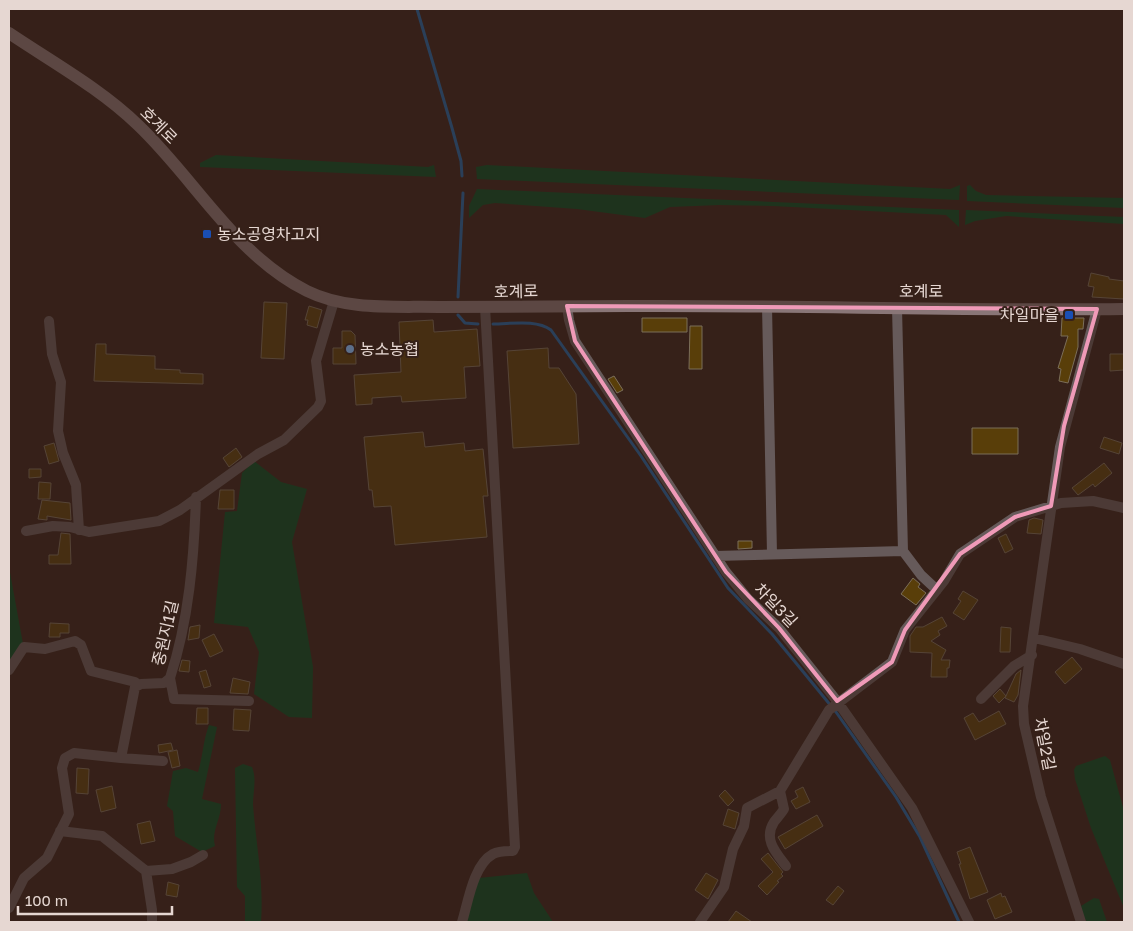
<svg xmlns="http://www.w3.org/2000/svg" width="1133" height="931" font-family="'Golos Text','Noto Sans KR',sans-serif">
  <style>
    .green { fill: #024b22 }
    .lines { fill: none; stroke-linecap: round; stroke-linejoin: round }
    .stream { stroke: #1c65a6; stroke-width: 3 }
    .building { fill: #593e09; stroke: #7b6e59 }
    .street { stroke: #665a5a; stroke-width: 10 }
    .secondary { stroke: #897677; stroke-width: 12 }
    .marked { fill: none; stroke: #ef9ab8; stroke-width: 4; stroke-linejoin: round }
    .transit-dot { fill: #1a4fb4; stroke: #362119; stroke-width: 2 }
    .service-dot { fill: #5c6f8a; stroke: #362119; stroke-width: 2 }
    .labels { text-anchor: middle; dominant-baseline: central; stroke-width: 4; stroke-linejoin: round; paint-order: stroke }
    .street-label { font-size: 16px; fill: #e6d7d2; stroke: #362119 }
    .poi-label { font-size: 16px; fill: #e6d7d2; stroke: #362119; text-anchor: start }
  </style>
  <rect width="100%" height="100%" fill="#362119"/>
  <path class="green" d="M216,155l212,12 6,-2 2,12 -236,-10v-4z
    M487,165l463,24 10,-4 -1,15 -482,-21 -1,-12z
    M970,185l6,6 10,4 138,3v10l-157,-7v-15z
    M477,189l482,21v17l-13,-12 -173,-9 -54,-1 -49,2 -25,11 -68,-9 -82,-6 -12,2 -14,13v-12z
    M966,210l158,7v7l-118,-8 -31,5 -10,4z
    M254,461l27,21 26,7 -15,53 21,125 -1,51 -23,-1 -35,-23 5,-42 -11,-25 -34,-4 11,-111 12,-1 5,-38z
    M9,567l14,77 -14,20z
    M209,725l8,2 -15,72 19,5c0,16 -10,27 -6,42l-13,6 -27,-16 -2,-25 -6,-5 6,-35 13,-3 12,4c5,-16 5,-31 11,-47z
    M1105,756l5,4 14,51v97l-33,-80 -16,-49 -1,-9 2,-4z
    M243,764l9,3c5,12 1,25 1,38 3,39 11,78 8,117h-16v-26l-8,-9 -2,-119z
    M527,873l7,20 19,29h-88l14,-44z
    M1094,898l5,1 8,23h-20l-4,-6 -2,-10z"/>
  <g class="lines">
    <path class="stream" d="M417,9l35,119 9,33 1,15
      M458,297l5,-104
      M458,315l7,8 13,1
      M493,324c18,0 43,-5 58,6l90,126 87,132 44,46 24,29 40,49 60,85 24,40 39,85"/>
  </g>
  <path class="building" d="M1091,273l18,4v2l15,2v18l-32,-2 2,-10 -6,-1z
    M264,302l23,1 -3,56 -23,-1z
    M309,306l13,4 -5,18 -10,-3 1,-5h-3z
    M642,318h45v14h-45z
    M1062,318h22l-1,11h-5v18l-10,36 -9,-2 2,-12 -3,-1 10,-32h-7z
    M433,320l1,12 43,-3 3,37 -16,1 2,31 -64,4 -1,-6 -29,2v6l-16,1 -2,-30 47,-3 -2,-50z
    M690,326h12v43h-13z
    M342,331h9l4,4 1,29h-23v-16h9z
    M96,344h10v10l49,2v13l25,1v3l23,1v10l-109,-3z
    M548,348l1,20h10l17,26 3,50 -66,4 -6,-97z
    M1110,354h14v16l-14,1z
    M614,376l9,14 -6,3 -9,-14z
    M972,428h46v26h-46z
    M423,432l2,15 39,-4 1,8 18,-2 5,47h-5l4,41 -92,8 -4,-39 -17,1 -2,-17h-3l-5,-53z
    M1104,437l18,6 -3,11 -19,-6z
    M54,443l5,18 -10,3 -5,-18z
    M236,448l6,9 -13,10 -6,-9z
    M1104,463l8,10 -17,14 -2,-3 -15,11 -6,-7z
    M29,469h12v8l-12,1z
    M39,482l12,1 -1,16h-12z
    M220,490h14v19h-16z
    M42,500l28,3 1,17 -24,-4v4l-9,-1z
    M1034,518l9,2 -2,14 -14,-1 2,-13z
    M61,533l9,1 1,30h-22v-9h9z
    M1006,534l7,15 -8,4 -7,-15z
    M738,541h14v7l-14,1z
    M913,578l7,6 -2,3 8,6 -10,12 -15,-11z
    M963,591l15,9 -14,20 -11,-7 8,-12 -3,-2z
    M942,617l5,9 -9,5 2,4 -9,6 15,9 -5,10h9l-1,8h-2v9h-16l1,-24 -22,-1v-16l6,-9h7z
    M50,623l19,1v9h-9v4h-11z
    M200,625l-1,13 -11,2 2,-13z
    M1001,627l10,1 -1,24h-10z
    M214,634l9,17 -13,6 -8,-17z
    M1072,657l10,12 -17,15 -10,-12z
    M182,660l8,1 -1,11 -10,-1z
    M206,670l5,16 -7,2 -5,-16z
    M1021,670l-3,25 -4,7 -9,-4 1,-2 -7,7 -6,-7 7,-7 6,7 10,-22z
    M233,678l17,4 -2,12 -18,-1z
    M197,708h11v16h-12z
    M234,709l17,1 -2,21 -16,-1z
    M999,711l7,13 -31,16 -11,-22 9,-5 6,9z
    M171,743l2,7 -14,3 -1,-8z
    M177,750l3,16 -8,2 -4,-16z
    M77,768l12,1 -1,25 -12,-1z
    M112,786l4,22 -15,4 -5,-22z
    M803,787l7,15 -14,7 -5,-8 7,-4 -3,-6z
    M725,790l9,10 -6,6 -9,-10z
    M728,809l11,4 -4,16 -12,-4z
    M817,815l6,11 -38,23 -7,-12z
    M150,821l5,20 -14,3 -4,-20z
    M970,847l18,45 -18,7 -11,-35h2l-4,-12z
    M768,853l15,19 -2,2 2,2 -6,5 2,1 -12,13 -9,-9 15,-14 -12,-13z
    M706,873l12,7 -10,19 -13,-9z
    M168,882l11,3 -2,12 -11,-2z
    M838,886l6,5 -11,14 -7,-5z
    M1001,893l1,4 3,-1 7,16 -17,7 -8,-19z
    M736,911l16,11h-24z"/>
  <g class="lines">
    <path class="street" d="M567,306l2,14 6,21 151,231 22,27 31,29 58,73 75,107 57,114
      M767,306l5,248
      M897,308l6,243 18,24 16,15
      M49,321l3,33 9,28 -3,49 5,22 13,32 3,45
      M26,531l27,-5 17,1 19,5 70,-11 21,-11 78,-56 26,-14 34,-33 3,-6 -5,-40 18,-60
      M715,556l188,-5
      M1034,638l46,11 44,15
      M9,670l15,-23 21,2 30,-8 6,4 10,26 44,11 3,3
      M170,678l4,21 75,2
      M981,699l33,-33 18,-11
      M121,758l42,3
      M780,791l4,18c-3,5 -7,9 -10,13 -11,17 2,31 12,44
      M60,831l42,5 44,35 6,39v12
      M146,871l26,-2 19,-7 12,-7
      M9,908l15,-30 23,-20 22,-44 -7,-46 3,-10 9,-5 47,5 14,-71 6,-3 23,-1 6,-5c19,-58 24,-120 26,-181
      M462,922c6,-19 11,-57 31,-68 6,-3 13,-3 20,-3l2,-4 -30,-540
      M700,922l24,-35 9,-38 11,-23 3,-18 33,-17 49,-81 63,-48 13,-32 39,-49 16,-27 55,-37 46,-14 32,-2 31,7
      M1081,922l-40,-125 -17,-73 -1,-18 37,-259 37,-138"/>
    <path class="secondary" d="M9,33c43,29 92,56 129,92 57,54 97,130 169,166 40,20 89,15 132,16 64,0 127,-1 190,-1 165,-1 330,5 495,3"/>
  </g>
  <path d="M0 0H1133V931H0ZM567,306l530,3 -33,117 -13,80 -36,11 -55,37 -55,76 -13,32 -55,39 -58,-73 -53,-56 -151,-231z" fill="#362119" fill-opacity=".55" fill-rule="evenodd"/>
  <path class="marked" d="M567,306l530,3 -33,117 -13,80 -36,11 -55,37 -55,76 -13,32 -55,39 -58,-73 -53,-56 -151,-231z"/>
  <g class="transit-dot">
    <rect x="202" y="229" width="10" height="10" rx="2.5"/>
    <rect x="1064" y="310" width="10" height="10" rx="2.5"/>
  </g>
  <circle class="service-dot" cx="350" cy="349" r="5"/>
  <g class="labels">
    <g class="street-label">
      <text transform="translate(159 125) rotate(45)">호계로</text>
      <text transform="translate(516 291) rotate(-1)">호계로</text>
      <text x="921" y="291">호계로</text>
      <text transform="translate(776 605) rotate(46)">차일3길</text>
      <text transform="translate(165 633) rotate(-77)">중원지1길</text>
      <text transform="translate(1045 744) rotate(79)">차일2길</text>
    </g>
    <g class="poi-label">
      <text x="217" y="234">농소공영차고지</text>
      <text x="1059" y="315" text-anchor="end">차일마을</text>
      <text x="360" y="349">농소농협</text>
    </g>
  </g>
  <rect width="1133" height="931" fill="none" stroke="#e6d7d2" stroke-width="20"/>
  <path d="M18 906v8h154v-8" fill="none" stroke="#e6d7d2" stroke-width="2.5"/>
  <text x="25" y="906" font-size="15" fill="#e6d7d2" stroke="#362119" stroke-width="4" paint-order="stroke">100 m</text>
</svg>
